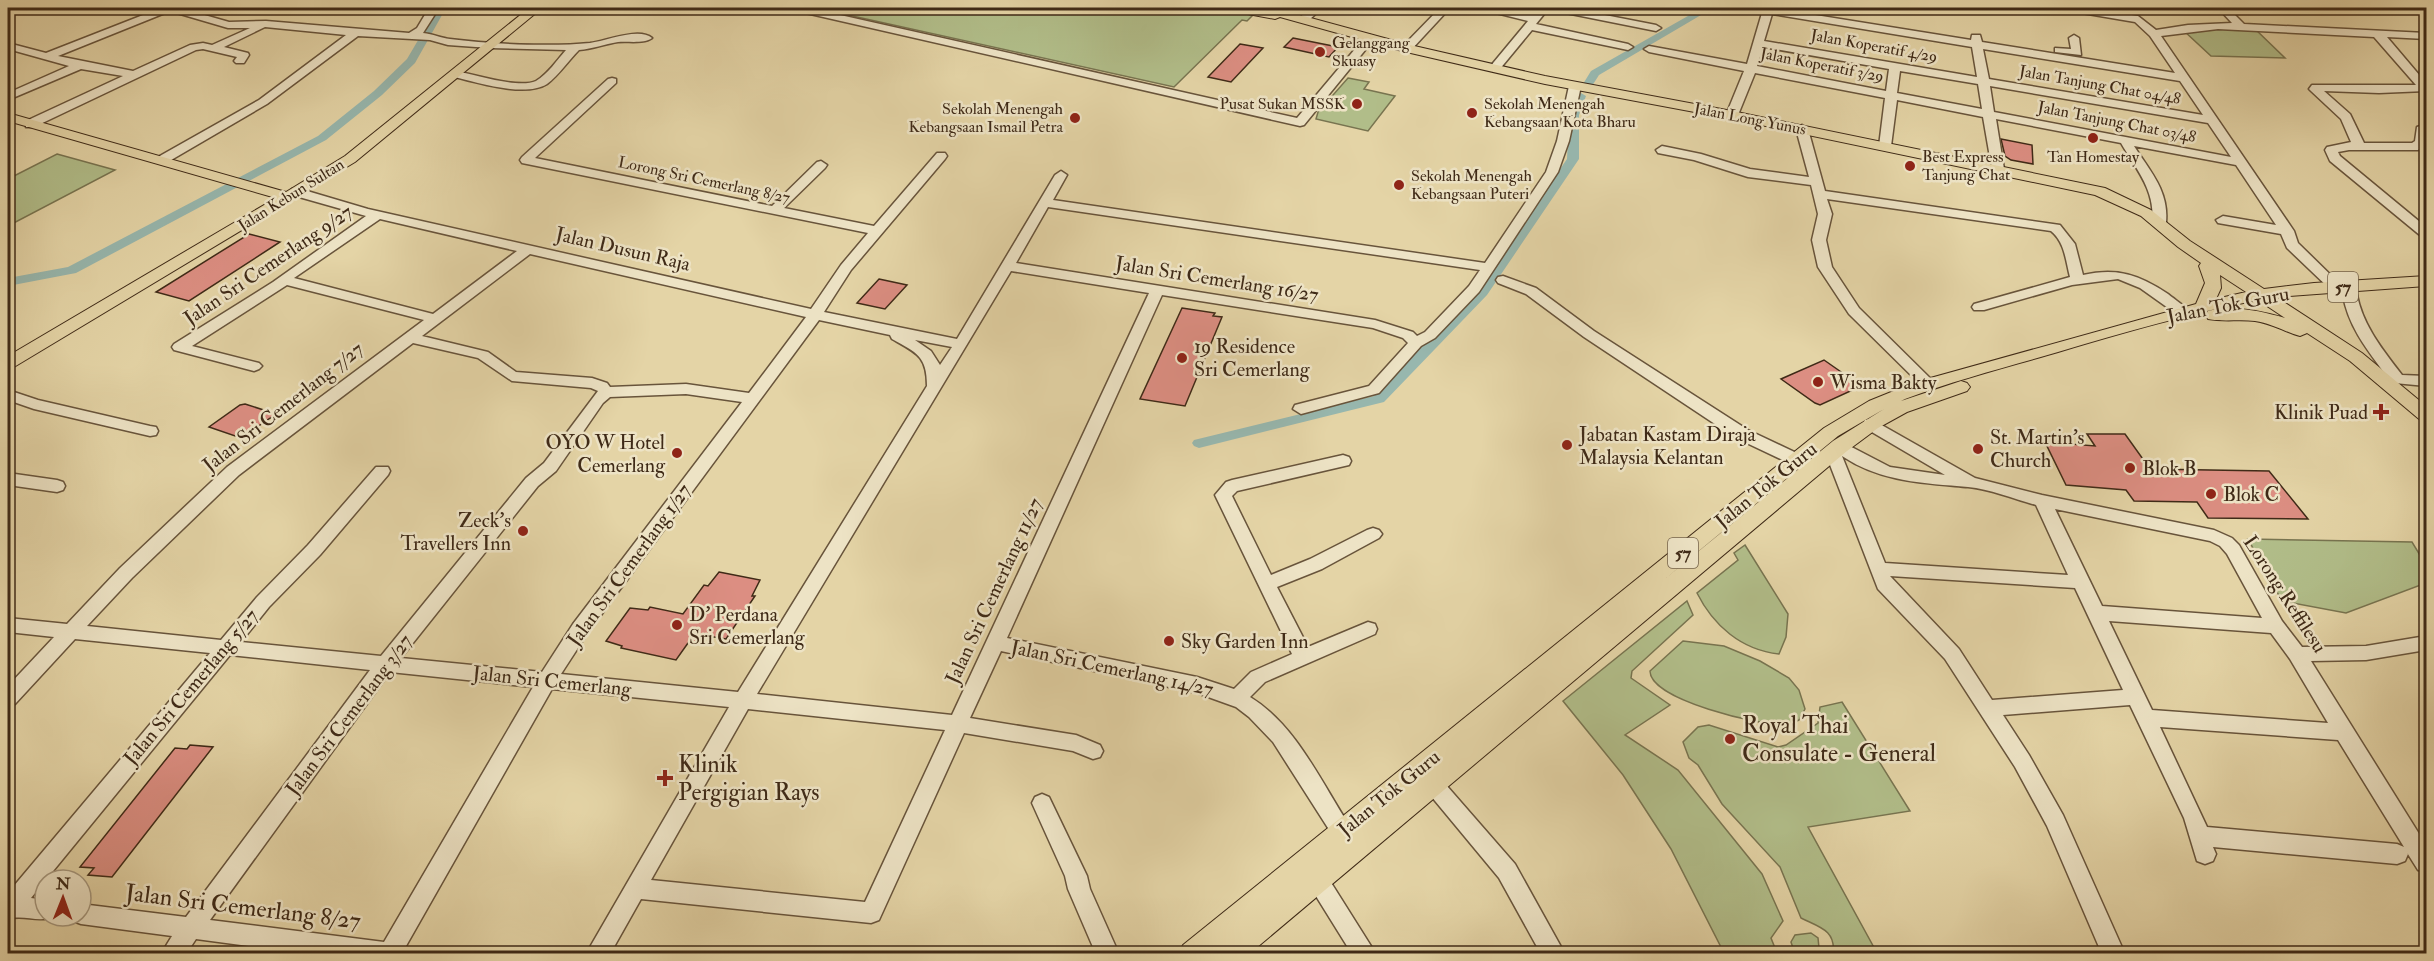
<svg xmlns="http://www.w3.org/2000/svg" width="2434" height="961" font-family="'IM FELL Double Pica',serif">
  <style>
    .green { fill: #b1bd89; stroke: #787450; stroke-width: 1.5 }
    .lines { fill: none; stroke-linecap: round; stroke-linejoin: round }
    .canal { fill: #97b7ae; fill-rule: evenodd }
    .building { fill: #dc8e82; stroke: #3f2a17; stroke-width: 1.5 }
    .minor-casing { stroke: #68543b; stroke-width: 3 }
    .major-casing { stroke: #3f2a17; stroke-width: 2 }
    .minor { fill: #ede3c5; fill-rule: evenodd }
    .major { fill: #e4d4a6; fill-rule: evenodd }
    .poi-dot { fill: #8f2418; stroke: #ede3c5; stroke-width: 2 }
    .labels { text-anchor: middle; dominant-baseline: central; stroke-width: 5; stroke-linejoin: round; paint-order: stroke }
    .far-poi-label { font-size: 16px; fill: #3f2a17; stroke: #ede3c5; text-anchor: start }
    .far-street-label { font-size: 16px; fill: #3f2a17; stroke: #ede3c5 }
    .shield { fill: #ede3c5; stroke: #73624b; stroke-width: 1.5 }
    .shield-label { font-size: 18px; font-weight: bold; fill: #3f2a17 }
    .street-label { font-size: 20px; fill: #3f2a17; stroke: #ede3c5 }
    .poi-label { font-size: 20px; fill: #3f2a17; stroke: #ede3c5; text-anchor: start }
    .near-poi-label { font-size: 24px; fill: #3f2a17; stroke: #ede3c5; text-anchor: start }
    .near-street-label { font-size: 24px; fill: #3f2a17; stroke: #ede3c5 }
  </style>
  <rect width="100%" height="100%" fill="#e4d4a6"/>
  <filter id="stains"><feTurbulence type="fractalNoise" baseFrequency=".00333" numOctaves="4"/><feColorMatrix values="0 0 0 0 .2 0 0 0 0 .09 0 0 0 0 .02 0 0 0 .5 -.17"/></filter>
  <radialGradient id="worn" r=".72"><stop offset=".6" stop-color="#630" stop-opacity="0"/><stop offset="1" stop-color="#630" stop-opacity=".3"/></radialGradient>
  <path class="green" d="M858,8h357l38,7 -6,6 -5,-1 -68,67 -326,-72z
    M2202,27l53,2 30,29 -74,-2 -27,-25z
    M1348,78l21,4 -5,7 31,7 -27,35 -52,-12 2,-7z
    M57,154l58,16 -107,56v-47z
    M2248,539l164,3 14,23v18l-80,30 -64,-12z
    M1745,545l43,69 -2,23 -7,17c-38,-4 -66,-29 -82,-61l41,-33 -4,-7z
    M1687,601l6,14 -61,56 -1,7 39,27 -45,30 53,35 84,104 21,47 -12,17 6,15h-53l-53,-104 -48,-74 -60,-74z
    M1683,641l41,5 36,15 29,17 10,12 6,19 -6,11c-4,2 -9,4 -13,5 -25,1 -136,-25 -136,-54z
    M1842,702l68,109 -102,16 69,126h-44c3,-23 -14,-26 -32,-35l-21,-51 -58,-63 -24,-39 -9,-7 -6,-16 15,-15 11,-2 69,22 8,-2 32,-22 2,-16z
    M1811,933l7,5 1,10 -19,2 -7,-2 -2,-6 4,-7z"/>
  <g class="lines">
    <path class="canal" d="M437,8h9l-31,55 -33,32 -56,45 -250,133 -68,13v-8l60,-11 250,-131 56,-45 33,-32z
      M1702,8h11l-114,67 -7,11 -9,-2 8,-13z
      M1581,93l5,3 -7,19v44l-92,136 -103,107 -185,46 -5,-2 -2,-3 2,-3 180,-44 103,-106 90,-131 2,-44 7,-19z"/>
  </g>
  <path class="building" d="M1293,38l45,9 -9,10 -45,-10z
    M1240,44l23,4 -32,34 -23,-5z
    M2001,139l31,6 1,19 -22,-4 -6,-4z
    M249,234l31,8 -91,59 -33,-9z
    M879,279l28,6 -22,24 -28,-6z
    M1182,308l33,5 -2,3 9,1 -37,89 -45,-7z
    M1824,360l20,14 13,14 -37,17 -5,-2 -34,-24z
    M245,404l31,10 -35,24 -32,-11 31,-22z
    M2087,434h38l25,35 119,2 39,48 -100,-1 -11,-16 -63,-1 -8,-11 -60,-5 -21,-43 50,4z
    M719,572l41,8 -8,16h3l-29,43 -18,-3 -9,6 -11,1 -12,17 -55,-12 1,-2 -16,-5 24,-33 18,2 2,-3 33,7 21,-29 4,1z
    M190,745l23,2 -101,130 -24,-2 6,-7 -14,-1 95,-119 12,1z"/>
  <g class="lines">
    <defs>
      <path id="minor" d="M161,8h19l49,14 37,-1 143,12 8,-5 12,-20h10l-16,25c10,1 18,5 27,6 39,5 101,8 140,4 16,-2 49,-16 62,-5 -8,6 -23,3 -34,4 -14,2 -25,7 -39,8 -11,11 -20,25 -32,34 -22,14 -72,-2 -96,-8l-2,-2 6,-3c19,3 63,18 81,10 12,-7 21,-21 30,-31l-76,-2 -42,-3 -18,-5 -72,-4 -91,68 -101,59h-8l-2,-3 2,-3 101,-57 87,-65 -81,-8 -41,20 24,6 1,2 -5,8h-8l-2,-2 3,-4 -34,-8 -7,1 -162,77h-8v-6l97,-45 -42,-7 -73,31v-7l61,-27 -61,-17v-6l38,10zM170,11l58,17h22l-38,17 -9,-2 -13,2 -57,26 -75,-15z
        M792,8h17l488,110 69,-82 4,-1 5,3 -71,87 -4,1 -503,-115z
        M1311,8h11l-14,13h-8v-4z
        M1440,8h10l-39,42h-8v-4z
        M1476,8h18l38,7 7,-7h10l-13,16 92,20 5,3 -5,3 -96,-20 -33,40 -4,1 -6,-3 39,-47z
        M1551,8h18l87,17 5,3 -5,3 -100,-20z
        M1748,8h23l200,32 1,-5h8l2,7 193,31 -25,-37 -15,-14 -65,-11 -5,-3h21l52,8 18,14 32,-5 44,-2 -14,-15h10l16,16 182,9v6l-39,-2 39,46v8l-47,2 -55,-2 26,23 14,29h48l3,-2 2,-14 9,-3v20l-8,6h-69l-11,2 2,4 86,71v10l-5,-1 -91,-75 -5,-11 2,-3 24,-5 -10,-23 -30,-28 -2,-2 3,-4h104l-42,-48 -156,-8 -57,7 133,195 4,12 45,44 -7,4 -5,-1 -44,-42 -6,-14 -63,-11 -2,-3 7,-4 53,9 -40,-60 -102,-19c16,25 35,45 32,76l-7,4 -7,-4c4,-31 -16,-53 -31,-79l-125,-24 8,50 -6,4 -6,-4 -9,-52 -86,-17 -6,46 -6,4 -6,-4 6,-48 -130,-25 -17,42 -6,4 -6,-4 18,-44 -95,-19 -5,-3 5,-3 98,18 15,-51zM1772,14l200,33 5,30 -213,-36zM1763,47l126,22 -3,22 -129,-25zM1983,49l197,32 23,34 -214,-36zM1900,71l78,13 4,25 -85,-16zM1990,86l218,37 23,34 -237,-45z
        M2074,35l5,3 2,17 -26,-3v-4l16,1 -2,-11z
        M612,78l4,1v4l-81,75 237,48 45,-44 4,-1 6,4 -2,3 -41,40 90,18 63,-73h8l2,3 -2,3 -94,111 -27,42 133,27 98,-164 6,-4 6,4 -14,25 432,63 61,-91 11,-31 12,-55 2,-2h8l2,2 -12,55 -11,31 -79,120 -44,46 -14,8 -42,47 -78,21 -8,-5 2,-4 74,-19 39,-43 -5,-5 -30,-10 -211,-33 -155,343 190,39 37,12 17,-17 41,-18 -77,-159 11,-13 6,-2 111,-25 6,2 2,4 -2,4 -112,26 -5,5 39,79 39,-16 57,-29 6,-2 6,2 3,4 -3,4 -57,31 -45,18 31,60 60,-25 7,2 2,5 -2,5 -110,48 -15,15c46,28 71,85 99,128l4,7 -4,7 -7,2 -7,-2 -62,-97 -24,-25 -13,-10 -39,-14 -196,-42 -31,67 106,17 24,10 3,6 -3,6 -7,2 -20,-8 -109,-18 -85,187 -8,3 -230,-24 -31,55h-24l143,-247 -177,-18 -146,257 3,8h-99l-114,-15 -10,15h-25l11,-18 -91,-12 -8,-3 -2,-5h10v-12l105,13 184,-247 -140,-15 -199,243 14,2v16l8,1c-15,6 -30,-3 -45,2v-26l202,-240 -135,-14 -60,65 -7,2v-20l46,-49 -46,-5v-14l59,6 53,-56 107,-101 197,-147 -137,-35 -95,61 67,17 3,3 -3,3 -5,2 -80,-21 -2,-3 2,-3 99,-62 93,-66 -74,-21 -1,-3 1,-3 5,-1 71,21 443,100 30,-44 27,-32 -346,-70 -2,-3 2,-3 86,-78zM1048,207l432,63 -11,16 -44,46 -8,4 -4,-4 -38,-12 -359,-57zM380,219l137,32 -84,63 -139,-36zM530,254l276,63 -57,76 -63,-9 -76,3 -3,-4 -15,-5 -76,-6 -28,-20 -66,-16zM1011,271l138,22 -197,422 -195,-21zM819,320l71,15 2,4c25,14 35,17 35,47l-189,306 -177,-18 26,-40zM915,340l37,7 -12,18 -9,-14zM413,343l65,15 34,23 79,7 7,3 -54,72 -18,15 -145,178 -140,-14 28,-35 51,-52 68,-80 2,-4 -2,-4h-12l-68,78 -51,52 -36,43 -134,-14 45,-48 107,-103zM686,394l56,8 -169,222 -31,48 -141,-14 137,-172 18,-15 47,-68 7,-6zM390,672l143,15 -149,255 -174,-22zM748,709l197,21 -80,172 -214,-22z
        M1802,125l6,4 17,62 235,34 15,19 8,31c34,-8 57,0 85,19 7,6 16,11 22,18l-2,3h-10l-38,-27 -22,-9 -46,6 -88,25h-10l-2,-3 2,-3 96,-27c-4,-15 -5,-35 -19,-46l-224,-32 5,15 -6,26 6,27 27,41 77,76 -8,5 -5,-2 -74,-73 -31,-47 -6,-27 6,-26 -7,-29 -63,-8 -54,-17 -36,-7 -2,-3 6,-4 39,8 49,15 59,8 -13,-48z
        M1503,276l33,12 58,43 154,99 55,26 2,4 -2,4h-12l-55,-26 -152,-101 -58,-43 -28,-11 -2,-3 2,-3z
        M2350,291l7,4c6,31 26,55 45,80l24,1v10l-42,-4 -3,-3 5,-4c-18,-24 -38,-49 -43,-80z
        M8,390l30,10 112,26 6,1 2,4 -2,4 -6,1 -116,-27 -26,-9z
        M1871,419l104,59 67,17 172,35 18,8 7,7 43,76 20,26 64,-1 60,-10v14l-60,10 -55,1 115,184v27l-8,-2 -12,-19 2,3 -3,7 -8,3 -184,-17 3,7 -3,7 -8,3 -8,-3 -13,-43 -54,-113 -127,10 26,40 34,60 62,139h-23l-55,-128 -32,-59 -70,-108 -67,-70 -53,-137 9,-10 6,-1 50,26 55,8 -80,-47 -2,-4 2,-4zM1842,456c39,26 81,27 126,31 22,2 46,12 68,18l32,70 -183,-12zM2055,509l155,32 10,5 7,8 35,64 -160,-12zM1890,576l185,12 48,102 -131,10 -33,-51zM2109,621l162,12 19,26 38,64 -176,-13zM2160,727l178,13 66,107 -7,-3 -190,-17z
        M8,473l49,7 6,2 2,4 -2,4 -6,2 -49,-7z
        M1433,775l7,3 75,86 50,90h-24l-42,-76 -73,-88 -3,-6 3,-6z
        M1042,794l7,3 38,79 3,13 29,65h-23l-28,-65 -3,-13 -33,-73 3,-6z
        M1317,870l8,3 51,81h-24l-46,-74 3,-7z"/>
      <path id="major" d="M529,8h13l-187,154 -341,205 -6,1v-12l268,-158 -268,-77v-8l278,79 59,-36z
        M1231,8h43l136,37 135,31 187,35 373,77 46,22 39,31 74,48 50,-6 112,-7v10l-150,11 86,56 64,53v15l-7,-2 -69,-58 -43,-28 -7,3c-15,-4 -29,-13 -45,-15 -15,-2 -32,1 -47,-2l-2,-4 2,-4c25,-6 53,0 77,7l-27,-18c-67,13 -133,32 -200,52 -51,15 -103,28 -153,47l-4,2 60,-20 6,2 3,4 -3,4 -60,21 -29,16 -31,23 -598,503h-34l1,-3 -3,3h-34l4,-9 641,-517 45,-27 47,-19 280,-78 9,-21 -6,-17 2,-3 -23,-16 -37,-31 -46,-21 -363,-76 -187,-35 -143,-33 -122,-34 -5,2 -38,-7zM2220,275l26,17 -30,7 5,-11zM1884,409l-51,32 -167,137 172,-142z"/>
    </defs>
    <use href="#minor" class="minor-casing"/>
    <use href="#major" class="major-casing"/>
    <use href="#minor" class="minor"/>
    <use href="#major" class="major"/>
  </g>
  <g class="poi-dot">
    <circle cx="1320" cy="52" r="6"/>
    <circle cx="1357" cy="104" r="6"/>
    <circle cx="1472" cy="113" r="6"/>
    <circle cx="1075" cy="118" r="6"/>
    <circle cx="2093" cy="138" r="6"/>
    <circle cx="1910" cy="166" r="6"/>
    <circle cx="1399" cy="185" r="6"/>
    <circle cx="1182" cy="358" r="6"/>
    <circle cx="1818" cy="382" r="6"/>
    <path d="M2378 403h6v6h6v6h-6v6h-6v-6h-6v-6h6z"/>
    <circle cx="1567" cy="445" r="6"/>
    <circle cx="1978" cy="449" r="6"/>
    <circle cx="677" cy="453" r="6"/>
    <circle cx="2130" cy="468" r="6"/>
    <circle cx="2211" cy="494" r="6"/>
    <circle cx="523" cy="531" r="6"/>
    <circle cx="677" cy="625" r="6"/>
    <circle cx="1169" cy="641" r="6"/>
    <circle cx="1730" cy="739" r="6"/>
    <path d="M662 769h6v6h6v6h-6v6h-6v-6h-6v-6h6z"/>
  </g>
  <g class="labels">
    <g class="far-poi-label">
      <text x="1332" y="43">Gelanggang<tspan x="1332" dy="18">Skuasy</tspan></text>
      <text x="1345" y="104" text-anchor="end">Pusat Sukan MSSK</text>
      <text x="1484" y="104">Sekolah Menengah<tspan x="1484" dy="18">Kebangsaan Kota Bharu</tspan></text>
      <text x="1063" y="109" text-anchor="end">Sekolah Menengah<tspan x="1063" dy="18">Kebangsaan Ismail Petra</tspan></text>
      <text x="1922" y="157">Best Express<tspan x="1922" dy="18">Tanjung Chat</tspan></text>
      <text x="2093" y="157" text-anchor="middle">Tan Homestay</text>
      <text x="1411" y="176">Sekolah Menengah<tspan x="1411" dy="18">Kebangsaan Puteri</tspan></text>
    </g>
    <g class="far-street-label">
      <text transform="translate(1874 46) rotate(10)">Jalan Koperatif 4/29</text>
      <text transform="translate(1822 65) rotate(11)">Jalan Koperatif 3/29</text>
      <text transform="translate(2100 85) rotate(10)">Jalan Tanjung Chat 04/48</text>
      <text transform="translate(1750 119) rotate(11)">Jalan Long Yunus</text>
      <text transform="translate(2117 122) rotate(11)">Jalan Tanjung Chat 03/48</text>
      <text transform="translate(704 180) rotate(12)">Lorong Sri Cemerlang 8/27</text>
      <text transform="translate(291 195) rotate(-32)">Jalan Kebun Sultan</text>
    </g>
    <g class="shield">
      <rect x="2328" y="272" width="30" height="30" rx="4.5"/>
      <rect x="1668" y="538" width="30" height="30" rx="4.5"/>
    </g>
    <g class="shield-label">
      <text x="2343" y="287">57</text>
      <text x="1683" y="553">57</text>
    </g>
    <g class="street-label">
      <text transform="translate(623 249) rotate(13)">Jalan Dusun Raja</text>
      <text transform="translate(268 265) rotate(-34)">Jalan Sri Cemerlang 9/27</text>
      <text transform="translate(1217 279) rotate(9)">Jalan Sri Cemerlang 16/27</text>
      <text transform="translate(2228 305) rotate(-11)">Jalan Tok Guru</text>
      <text transform="translate(283 407) rotate(-38)">Jalan Sri Cemerlang 7/27</text>
      <text transform="translate(1766 485) rotate(-39)">Jalan Tok Guru</text>
      <text transform="translate(629 565) rotate(-54)">Jalan Sri Cemerlang 1/27</text>
      <text transform="translate(994 591) rotate(-65)">Jalan Sri Cemerlang 11/27</text>
      <text transform="translate(2285 594) rotate(57)">Lorong Reffilesu</text>
      <text transform="translate(1112 668) rotate(12)">Jalan Sri Cemerlang 14/27</text>
      <text transform="translate(552 681) rotate(6)">Jalan Sri Cemerlang</text>
      <text transform="translate(191 687) rotate(-50)">Jalan Sri Cemerlang 5/27</text>
      <text transform="translate(349 715) rotate(-53)">Jalan Sri Cemerlang 3/27</text>
      <text transform="translate(1389 793) rotate(-39)">Jalan Tok Guru</text>
    </g>
    <g class="poi-label">
      <text x="1194" y="346">19 Residence<tspan x="1194" dy="23">Sri Cemerlang</tspan></text>
      <text x="1830" y="382">Wisma Bakty</text>
      <text x="2368" y="412" text-anchor="end">Klinik Puad</text>
      <text x="1579" y="434">Jabatan Kastam Diraja<tspan x="1579" dy="23">Malaysia Kelantan</tspan></text>
      <text x="1990" y="437">St. Martin's<tspan x="1990" dy="23">Church</tspan></text>
      <text x="665" y="442" text-anchor="end">OYO W Hotel<tspan x="665" dy="23">Cemerlang</tspan></text>
      <text x="2142" y="468">Blok B</text>
      <text x="2223" y="494">Blok C</text>
      <text x="511" y="520" text-anchor="end">Zeck's<tspan x="511" dy="23">Travellers Inn</tspan></text>
      <text x="689" y="614">D' Perdana<tspan x="689" dy="23">Sri Cemerlang</tspan></text>
      <text x="1181" y="641">Sky Garden Inn</text>
    </g>
    <g class="near-poi-label">
      <text x="1742" y="725">Royal Thai<tspan x="1742" dy="28">Consulate - General</tspan></text>
      <text x="678" y="764">Klinik<tspan x="678" dy="28">Pergigian Rays</tspan></text>
    </g>
    <g class="near-street-label">
      <text transform="translate(243 907) rotate(7)">Jalan Sri Cemerlang 8/27</text>
    </g>
  </g>
  <rect width="2434" height="961" fill="none" stroke="#e4d4a6" stroke-width="30"/>
  <rect x="9" y="9" width="2416" height="943" fill="none" stroke="#3f2a17" stroke-width="3"/>
  <rect x="15" y="15" width="2404" height="931" fill="none" stroke="#3f2a17" stroke-width="1.5"/>
  <g transform="translate(63 898) rotate(1)"><circle r="28" fill="#ede3c5" stroke="#a7997f" stroke-width="1.5"/>
  <path d="M0-4.5L10 22L0 15L-10 22Z" fill="#8f2418"/>
  <text y="-9" font-size="16" font-weight="bold" text-anchor="middle" fill="#3f2a17">N</text>
  </g>
  <rect width="100%" height="100%" filter="url(#stains)"/>
  <rect width="100%" height="100%" fill="url(#worn)"/>
</svg>
